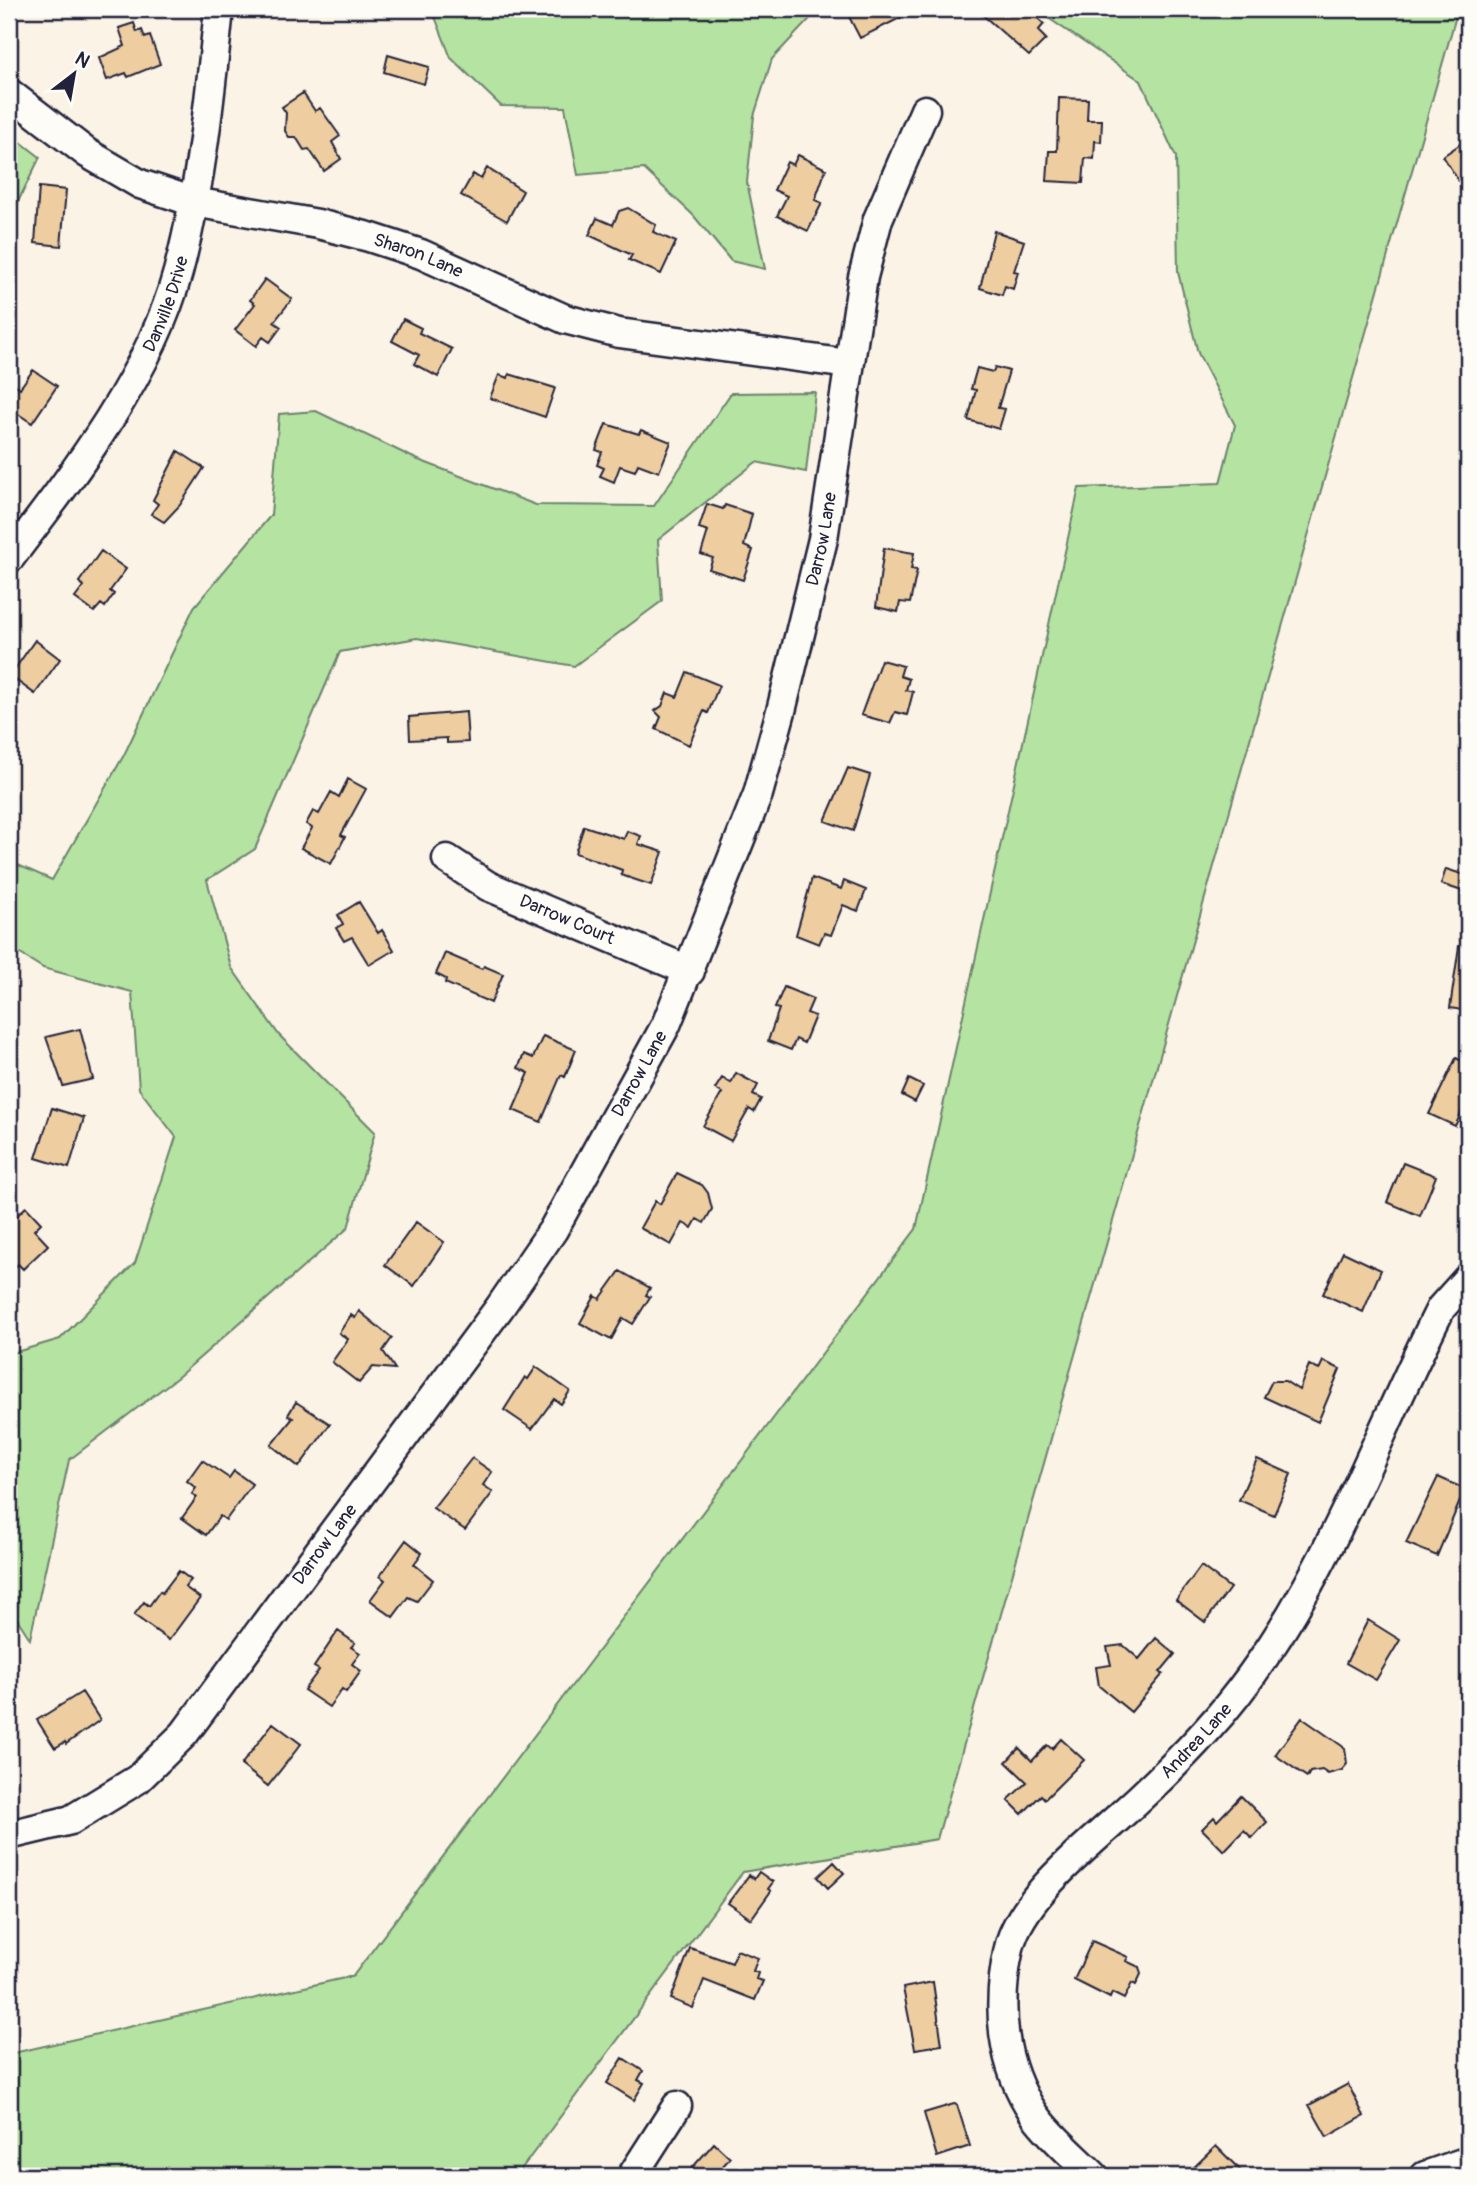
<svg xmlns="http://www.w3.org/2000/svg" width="1477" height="2185" font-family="Pangolin,sans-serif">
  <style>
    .green { fill: #b5e3a1; stroke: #6c826e; stroke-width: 2 }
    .building { fill: #eecea0; stroke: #22223b; stroke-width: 2 }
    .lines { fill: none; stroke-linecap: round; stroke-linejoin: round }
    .minor-casing { stroke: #22223b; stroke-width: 33 }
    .minor { stroke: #fdfcf7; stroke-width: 28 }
    .labels { text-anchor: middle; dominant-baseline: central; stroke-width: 7; stroke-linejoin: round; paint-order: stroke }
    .street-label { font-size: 18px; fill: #22223b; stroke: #fdfcf7 }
  </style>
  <rect width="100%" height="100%" fill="#faf3e6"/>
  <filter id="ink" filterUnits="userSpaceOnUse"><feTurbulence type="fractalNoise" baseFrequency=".0143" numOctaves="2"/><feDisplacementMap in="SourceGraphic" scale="14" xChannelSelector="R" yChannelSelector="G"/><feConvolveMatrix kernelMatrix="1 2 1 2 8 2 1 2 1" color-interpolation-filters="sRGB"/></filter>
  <g filter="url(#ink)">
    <path class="green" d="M432,9h387l-47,50 -18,57 -7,66 18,87 -34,-8 -38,-46 -49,-46 -66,6 -13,-68 -64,-1 -50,-48z
      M1035,9h423l-521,1830 -194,33 -227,304h-507v-122l344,-78 563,-747 163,-741 141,-5 15,-58 -37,-72 -20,-81 -2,-115 -35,-76z
      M9,133l31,24 -31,63z
      M815,392l-9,80 -50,-10 -98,78 4,61 -88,65 -157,-28 -77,14 -85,197 -48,31 24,87 48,68 96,97 -27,96 -169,148 -110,84 -39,179 -21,-33v-252l51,-15 75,-76 41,-126 -37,-48 -7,-97 -89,-24 -34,-21v-86l43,19 72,-125 70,-148 77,-92 8,-101 37,-3 100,48 120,46 118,1 77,-113z"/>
    <path class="building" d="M845,9h73l-58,29z
      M976,9h52l16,15 -6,7 8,8 -17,17z
      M134,23l3,9 5,-2 3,8 5,-2 10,28 -32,13 -2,-4 -19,7 -8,-22 26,-12 -6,-18z
      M388,55l41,12 -5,17 -40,-12z
      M303,93l12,18 5,-3 20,28 -8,6 9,17 -17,12 -15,-22 -5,1 -8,-13h-7l-4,-6 1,-18 -4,-6z
      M1059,98l29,1 -1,21h15l-1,22 -6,-1 -1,18 -9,-1 -2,25 -36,-2 2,-30h8z
      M1468,139v57l-25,-40z
      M798,155l28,14 -11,31 7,3 -14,28 -31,-15 10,-20 -13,-6 13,-28 6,3z
      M487,168l36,23 -16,30 -46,-26 12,-21 8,5z
      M39,187l27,3 -5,56 -26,-3z
      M628,208l28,17 -3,7 23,10 -15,32 -32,-14 3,-5 -43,-20 8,-17 16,7 6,-14z
      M994,231l30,10 -10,30 4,1 -5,17 -8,-3 -3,9 -22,-7z
      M265,279l27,20 -18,23 7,5 -11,15 -7,-5 -7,9 -21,-16 20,-26 -5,-4z
      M403,319l18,9 -2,5 33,16 -14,28 -24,-13 5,-9 -27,-14z
      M995,367l14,4 -11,37 7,1 -6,20 -31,-9 8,-30 -5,-1 6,-21 16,4z
      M33,370l24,16 -25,37 -23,-15v-28l11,8z
      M509,374l46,14 -10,29 -55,-19 9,-23 9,3z
      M606,424l33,10 2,-4 30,12 -12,30 -21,-8 -3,7 -15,-5 -6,16 -14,-6 4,-8 -7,-3 5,-13 -6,-2z
      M178,451l26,17 -24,37 -16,17 -13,-8 7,-10 -5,-4z
      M707,504l16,5 2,-4 27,9 -8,32 9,4 -10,30 -34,-11 4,-11 -12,-4 7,-23 -9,-3z
      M884,548l30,5 -3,16 6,1 -7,33 -10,-1 -2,10 -22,-5z
      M101,551l25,18 -16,22 4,3 -9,13 -4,-3 -7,8 -19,-14 9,-12 -5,-4z
      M35,640l25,19 -25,35 -25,-18z
      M881,660l22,6 -3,10 9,3 -3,11 7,2 -6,23 -12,-3 -5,11 -29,-8z
      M687,672l32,13 -11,28 -4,-2 -15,34 -33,-16 5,-12 -6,-6 7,-5 5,-13 10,4z
      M466,712l2,30 -21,1v-5l-37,2 -1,-23z
      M848,768l22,7 -17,56 -28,-10z
      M348,779l18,10 -25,46 4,2 -14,27 -30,-16 11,-20 -6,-4 7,-13 6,3 12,-22 8,5z
      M584,826l40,13 3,-8 14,5 -3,8 25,8 -12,33 -30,-10 1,-5 -47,-17z
      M1446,869l22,7v17l-27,-9z
      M812,878l29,11 3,-8 22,9 -8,21 -15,-6 -12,30 -7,-2 -5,11 -23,-9z
      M359,902l19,31 4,-3 12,20 -25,15 -17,-28 -8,4 -8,-13 7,-4 -5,-9z
      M1459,946l9,1v64l-18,-3z
      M445,953l37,16 2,-3 19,8 -12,29 -46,-20 1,-4 -10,-5z
      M784,987l29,12 -6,14 8,3 -11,27 -8,-4 -5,11 -23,-9 11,-32 -4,-1z
      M80,1029l13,50 -30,7 -17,-49z
      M543,1036l33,14 -11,27 -4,-2 -20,47 -28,-12 16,-37 -11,-5 6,-14 9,4z
      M1456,1058l12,6v35l-13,27 -26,-12z
      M736,1073l22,12 -5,10 8,4 -7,13 -5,-3 -18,32 -28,-15 19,-33 -7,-4 7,-11 9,5z
      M909,1079l14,7 -8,16 -13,-7z
      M52,1108l32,10 -15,50 -33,-10z
      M1403,1163l33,13 -16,40 -33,-14z
      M677,1173l25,12 6,8 4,16 -8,14 -7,-4 -5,9 -9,-5 -12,22 -31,-17 15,-27 5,3z
      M26,1207l15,16 -7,7 14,15 -25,24 -5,-5 -9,10v-51z
      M416,1222l28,20 -30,44 -29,-21z
      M1343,1252l38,18 -18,42 -40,-18z
      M620,1271l30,17 -4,7 4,2 -17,27 -10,-6 -12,22 -31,-17 15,-27 5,3z
      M359,1311l33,27 -9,13 12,18 -22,-2 -14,16 -27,-21 16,-23 -9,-6 12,-18 4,3z
      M1323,1361l17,8 -22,53 -54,-25 8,-16h13l14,9 10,-25 10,5z
      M536,1367l34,24 -9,13 -7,-5 -22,30 -28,-19 21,-33 3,2z
      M296,1402l34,22 -31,43 -28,-22 22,-27 -5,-3z
      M472,1458l20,14 -9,13 10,7 -28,38 -32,-22z
      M1257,1459l34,15 -17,41 -35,-15z
      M202,1460l27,18 5,-7 18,13 -26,36 -6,-4 -14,19 -24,-17 15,-21 -5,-3 4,-6 -9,-7z
      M1438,1477l27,12 -28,67 -31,-13z
      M406,1540l16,13 -8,11 19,16 -16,21 -9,-4 -15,20 -23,-17 15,-20 -5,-4z
      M1201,1566l29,22 -25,34 -29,-22z
      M179,1571l12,9 -6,7 15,11 -31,42 -35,-25 10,-13 5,4 11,-15 2,2z
      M1368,1620l32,20 -24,40 -30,-17z
      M338,1631l17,12 -4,4 9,6 -8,11 9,7 -15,21 -4,-3 -13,18 -25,-17 15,-20 -5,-3z
      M1156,1638l19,16 -15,18 3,2 -32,38 -32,-26 -3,-19 15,-2 -4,-18 16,-2 16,14z
      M82,1692l18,28 -34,24 -1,-2 -10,6 -18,-28z
      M1302,1718l43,30 2,16 -5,6 -14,4 -6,-4 -12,2 -3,5 -32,-22z
      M273,1723l28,21 -33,42 -27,-21z
      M1061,1739l23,21 -39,39 -4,-4 -19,19 -14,-14 19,-18 -21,-20 13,-14 13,13 15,-16 5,4z
      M1241,1796l26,26 -15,16 -8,-8 -20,21 -22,-22 12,-12 3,4z
      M834,1862l10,11 -16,15 -10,-11z
      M759,1872l14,10 -5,7 3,2 -20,28 -23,-16 21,-28 5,4z
      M1092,1941l36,16 -2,4 13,6 2,7 -5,11 -4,-2 -8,16 -12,-6 -2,5 -36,-18z
      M690,1948l42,15 5,-13 21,8 -5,13 5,2 -2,6 7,2 -8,19 -51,-20 -11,28 -22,-9z
      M933,1982l9,63 -27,4 -12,-61z
      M623,2058l20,13 -5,9 6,3 -10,17 -27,-17z
      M1348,2084l16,32 -37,21 -18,-32z
      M954,2104l3,1 13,41 -33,11 -13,-44z
      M714,2143l16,15 -8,9 11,9h-48z
      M1216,2146l30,30h-61z"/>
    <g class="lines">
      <defs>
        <g id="minor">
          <path id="s1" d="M9,93l78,60 53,31 54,18 124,22 51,13 52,17 144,65 54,14 230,31"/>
          <path id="s2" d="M9,559c64,-84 141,-183 169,-287 23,-86 32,-175 41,-263"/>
          <path id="s3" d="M447,859l41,27 202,85"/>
          <path id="s4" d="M9,1835l62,-15 67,-41 46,-45 316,-427 53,-77 113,-205 92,-231 23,-83 42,-172 40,-262 15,-58 47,-109"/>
          <path d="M632,2176l45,-70"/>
          <path id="s5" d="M1094,2176c-19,-19 -43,-39 -59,-61 -34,-49 -39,-109 -26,-167 11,-49 75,-99 111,-132 29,-26 59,-55 86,-85 111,-121 162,-280 235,-423l27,-30"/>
          <path d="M1425,2176l43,-15"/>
        </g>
      </defs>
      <use href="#minor" class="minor-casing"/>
      <use href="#minor" class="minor"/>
    </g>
  </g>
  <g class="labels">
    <g class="street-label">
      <text stroke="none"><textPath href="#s1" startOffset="448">Sharon Lane</textPath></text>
      <text stroke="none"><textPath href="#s2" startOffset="301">Danville Drive</textPath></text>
      <text stroke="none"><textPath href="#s4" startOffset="1577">Darrow Lane</textPath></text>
      <text stroke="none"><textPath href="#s3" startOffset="135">Darrow Court</textPath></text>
      <text stroke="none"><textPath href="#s4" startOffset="1010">Darrow Lane</textPath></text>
      <text stroke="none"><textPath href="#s4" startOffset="443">Darrow Lane</textPath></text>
      <text stroke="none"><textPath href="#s5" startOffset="541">Andrea Lane</textPath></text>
    </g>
  </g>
  <rect width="1477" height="2185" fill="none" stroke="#fdfcf7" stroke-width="35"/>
  <rect x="18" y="18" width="1442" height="2150" fill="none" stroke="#22223b" stroke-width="2.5" filter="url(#ink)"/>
  <g transform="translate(74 74) rotate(31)" stroke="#fdfcf7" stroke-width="5" paint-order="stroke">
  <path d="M0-5L12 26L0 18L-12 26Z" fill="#22223b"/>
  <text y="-10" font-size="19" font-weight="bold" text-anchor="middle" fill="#22223b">N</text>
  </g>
</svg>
